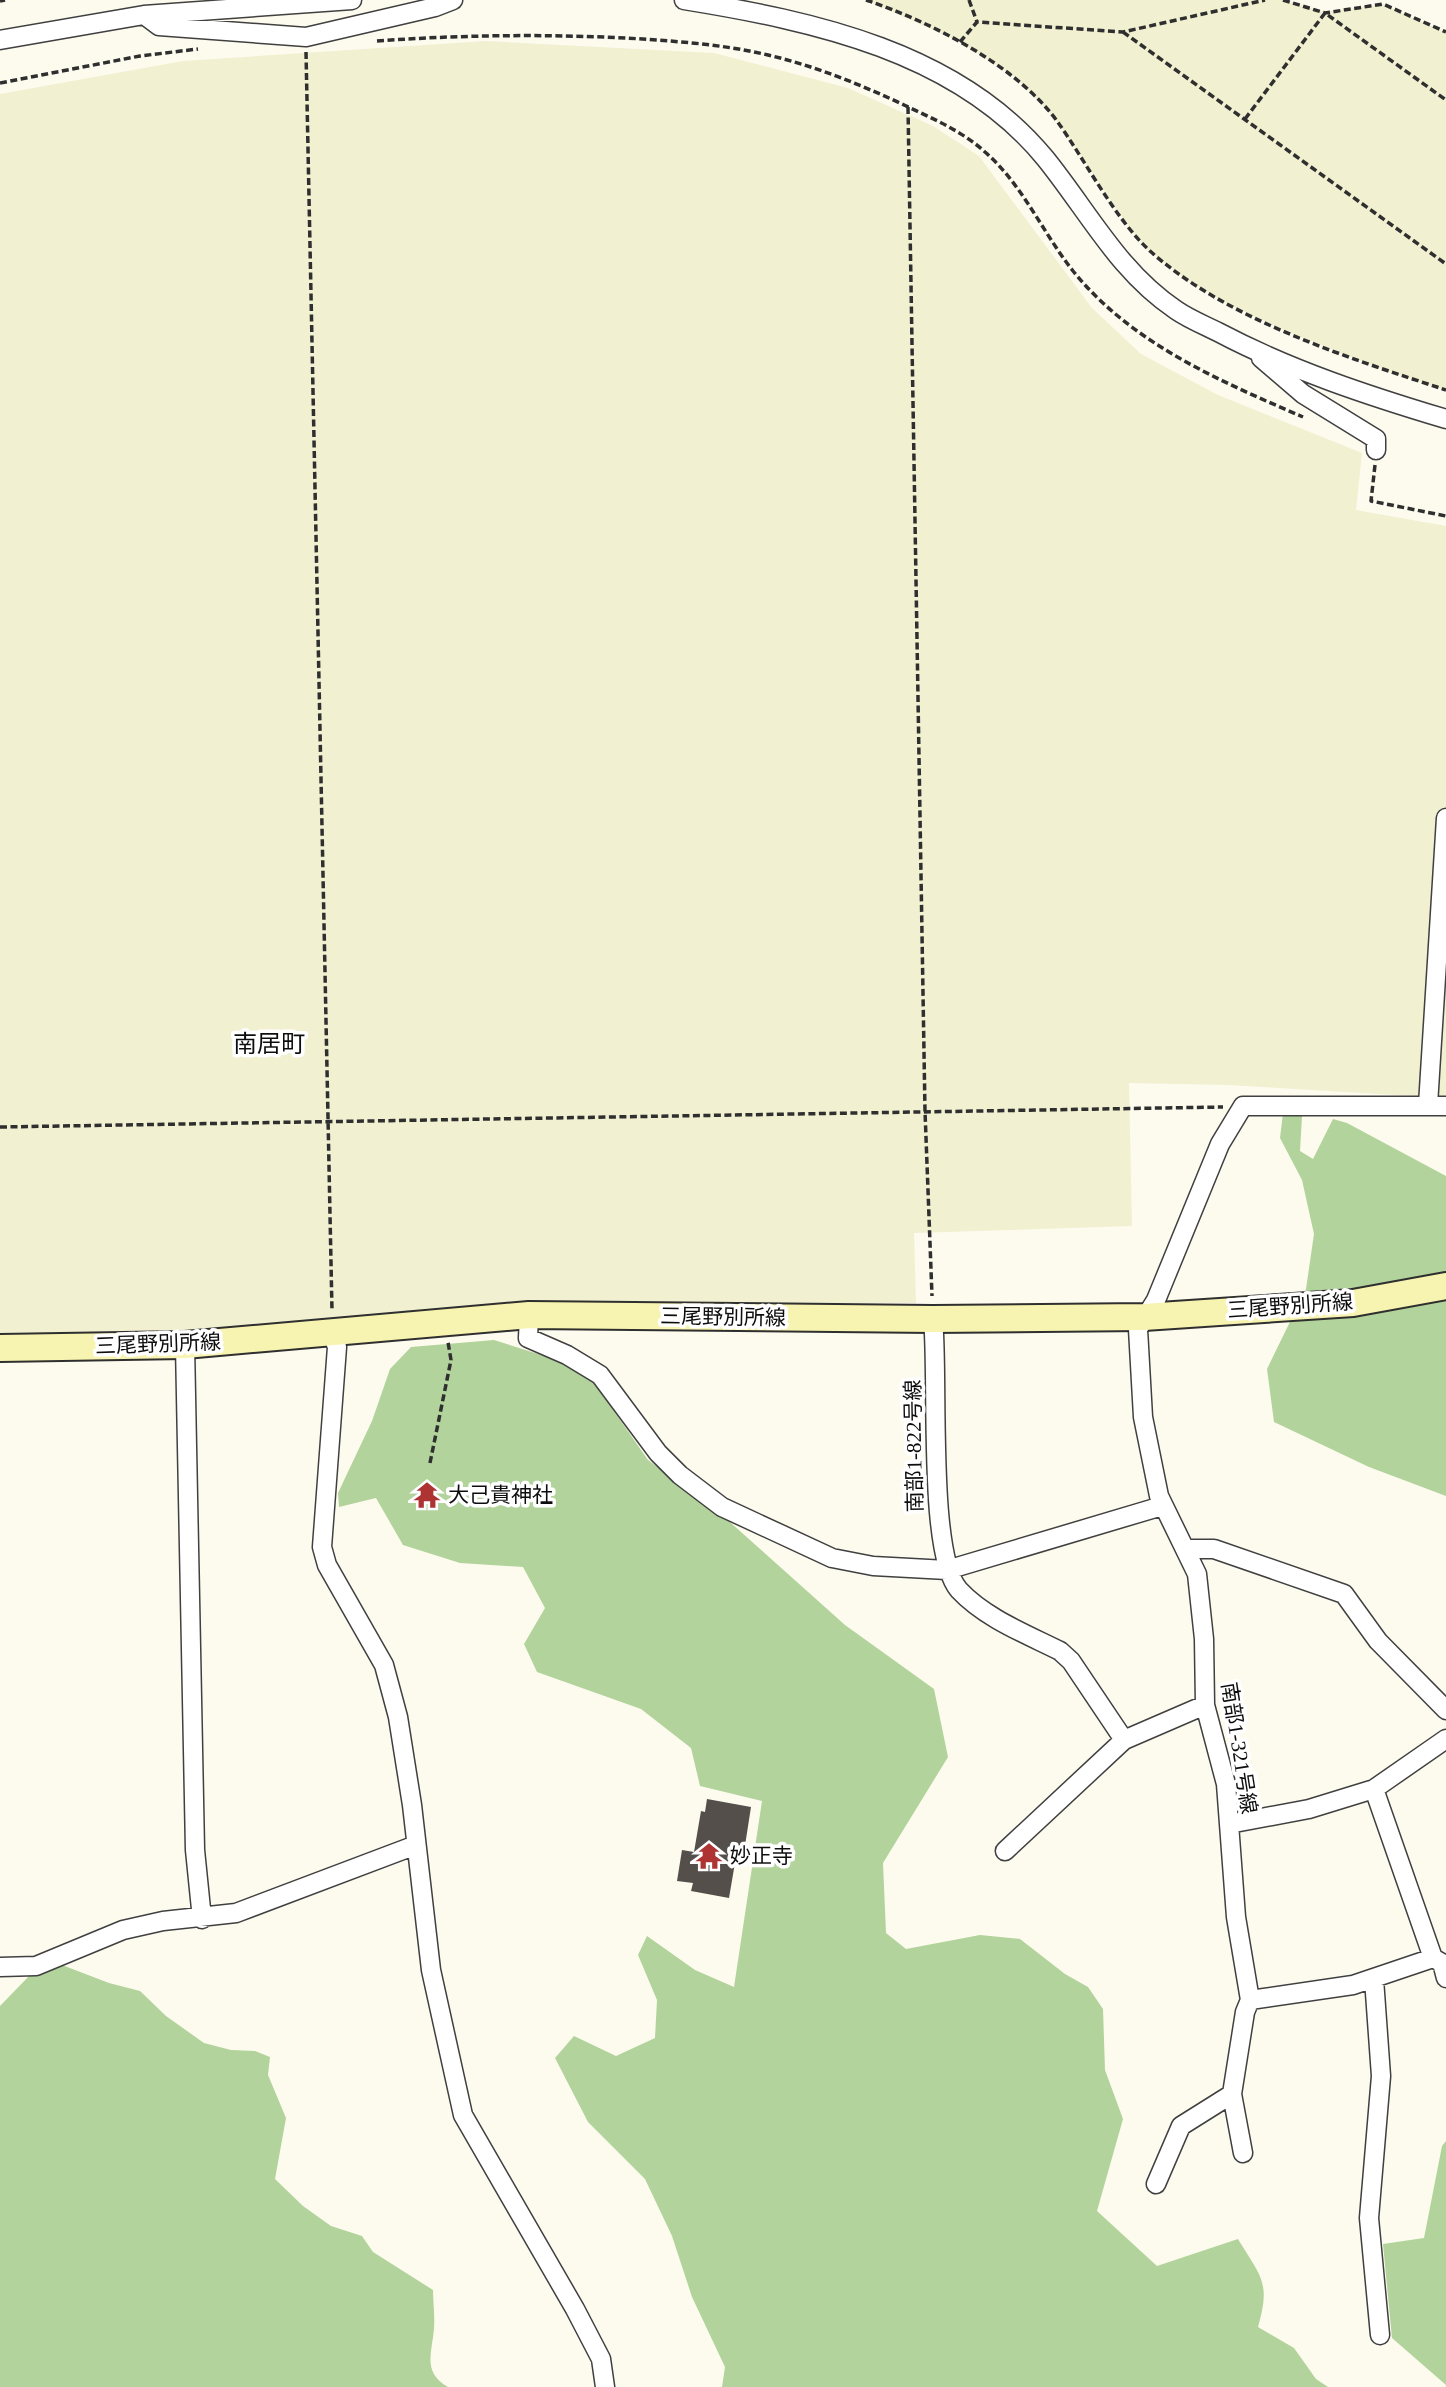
<svg xmlns="http://www.w3.org/2000/svg" width="1446" height="2387" font-family="'Times New Roman','Noto Sans JP',serif">
  <style>
    .farmland { fill: #f1f0d1 }
    .forest { fill: #b2d39c }
    .building { fill: #544f4a }
    .lines { fill: none; stroke-linecap: round; stroke-linejoin: round }
    .street-casing { stroke: #404040; stroke-width: 21 }
    .secondary-casing { stroke: #2f2f2f; stroke-width: 30 }
    .path { stroke: #2f2f2f; stroke-width: 3.5; stroke-dasharray: 7 3.5; stroke-linecap: butt }
    .street { stroke: #fff; stroke-width: 18 }
    .secondary { stroke: #f7f3b0; stroke-width: 26 }
    .labels { text-anchor: middle; dominant-baseline: central; stroke-width: 7; stroke-linejoin: round; paint-order: stroke }
    .street-label { font-size: 21px; fill: #0d0d0d; stroke: #fff }
    .poi-label { font-size: 21px; fill: #0d0d0d; stroke: #fff; text-anchor: start }
    .quarter-label { font-size: 24px; fill: #0d0d0d; stroke: #fff }
  </style>
  <rect width="100%" height="100%" fill="#fdfbee"/>
  <path class="farmland" d="M866,0h417l42,12 58,-8 63,29v357l-59,-19 -101,-40 -59,-27 -44,-27 -35,-27 -17,-20 -76,-112 -39,-40 -56,-36z
    M486,41l228,12 134,35 85,38 46,30 113,152 49,46 77,41 144,58 -6,57 90,16v572l-218,-13 -99,-2 3,143 -218,7 2,70h-404l-334,32 -178,2v-1243l183,-33z"/>
  <path class="forest" d="M1283,1113l19,3 -2,35 13,8 20,-40 14,4 99,53v320l-77,-29 -95,-45 -7,-53 39,-80 8,-55 -12,-54 -22,-42z
    M494,1340l73,23 26,18 55,79 74,55 123,110 89,64 14,68 -65,106 3,70 20,16 74,-14 40,4 45,35 23,13 15,22 2,61 18,49 -26,92 60,55 81,-27c23,38 33,43 20,88l36,21 22,31 12,8h-606l3,-20 -33,-70 -20,-61 -27,-57 -57,-57 -33,-64 19,-22 42,20 39,-18 2,-38 -19,-45 9,-19 48,34 39,17 28,-186 -62,-15 -9,-38 -50,-39 -104,-37 -13,-28 21,-36 -22,-41 -63,-4 -57,-18 -27,-47 -37,9 -1,-14 34,-72 18,-52 21,-22z
    M62,1965l47,18 31,8 26,25 38,27 27,7 24,1 15,6 -2,18 18,43 -11,61 28,27 28,20 31,10 11,16 60,38c0,12 2,26 1,39 -2,24 -12,43 14,58h-448v-381l32,-33z
    M1446,2141v244l-54,-47 -9,-94 41,-6 18,-92z"/>
  <path class="building" d="M707,1799l44,8 -7,45 -7,-1 -8,47 -38,-7 2,-8 -16,-2 5,-31 12,2 7,-41 4,1z"/>
  <g class="lines">
    <defs>
      <path id="street" d="M684,0c130,21 274,52 361,158 43,53 73,113 131,152 13,9 28,15 42,22 72,38 151,64 228,87
        M147,17l12,9 147,11 129,-30 18,-7
        M0,40l144,-25 208,-15
        M1261,358l42,36 73,45v11
        M1428,1105l18,-287
        M529,1315l-1,23 39,17 33,20 58,78 22,22 42,32 110,51 41,8 74,4 215,-64
        M933,1319c6,57 -6,235 26,271 26,28 67,44 101,61l11,10 53,79
        M332,1334l5,13 -15,200 5,18 57,100 14,52 14,88 19,165 32,145 112,194 26,50 4,28
        M185,1345l10,505 7,69
        M1187,1549h27l130,45 34,47 68,69
        M1229,1824l80,-15 65,-20
        M1005,1851l119,-111 81,-35
        M1433,1958l9,5 4,15
        M0,1967l36,-1 87,-36 40,-9 73,-8 180,-68
        M1374,1979l7,97 -12,142 11,117
        M1250,2000l103,-15 80,-27 -59,-169 72,-50
        M1243,2153l-11,-59 13,-82 5,-12 -14,-83 -10,-133 -21,-79 -1,-66 -7,-65 -38,-78 -16,-79 -5,-88 18,-29 64,-156 23,-38h203
        M1156,2184l25,-58 51,-32"/>
      <path id="secondary" d="M0,1348l185,-3 344,-30 404,4 211,-2 209,-14 93,-17"/>
    </defs>
    <use href="#street" class="street-casing"/>
    <use href="#secondary" class="secondary-casing"/>
    <path class="path" d="M866,0c65,22 150,65 191,121 28,39 58,98 93,130 77,69 199,107 296,139
      M969,0l8,22
      M1283,0l42,13 58,-9 63,28
      M0,1l5,-1
      M1123,32l323,232
      M377,41c83,-6 165,-7 249,-3 47,3 96,6 142,17 47,11 91,29 134,49 29,14 59,26 83,48 37,32 58,81 88,119 59,73 147,110 230,146
      M960,42l17,-20 146,10 142,-32
      M306,52l26,1259
      M0,83l140,-27 58,-7
      M908,107l17,1004 7,185
      M1245,119l80,-106 121,87
      M1375,465l-4,36 75,15
      M0,1127l1223,-20
      M430,1463l21,-103 -3,-18"/>
    <use href="#street" class="street"/>
    <use href="#secondary" class="secondary"/>
  </g>
  <defs>
    <symbol id="temple-bare" viewBox="-9 -9 18 18"><path d="M0-6L5-2H3V0L6.5 2.5H4V6H1.5V3h-3V6H-4V2.5H-6.5L-3 0V-2H-5Z" fill="#ae3433" stroke="#fff" stroke-width="2.5" paint-order="stroke"/></symbol>
  </defs>
  <g fill-rule="evenodd">
    <use href="#temple-bare" x="408" y="1476" width="38" height="38"/>
    <use href="#temple-bare" x="690" y="1837" width="38" height="38"/>
  </g>
  <g class="labels">
    <g class="street-label">
      <text transform="translate(1290 1306) rotate(-4)">三尾野別所線</text>
      <text transform="translate(723 1317) rotate(1)">三尾野別所線</text>
      <text transform="translate(158 1344) rotate(-2)">三尾野別所線</text>
      <text transform="translate(914 1446) rotate(-91)">南部1-822号線</text>
      <text transform="translate(1239 1748) rotate(81)">南部1-321号線</text>
    </g>
    <g class="poi-label">
      <text x="448" y="1495">大己貴神社</text>
      <text x="730" y="1856">妙正寺</text>
    </g>
    <g class="quarter-label">
      <text x="269" y="1044">南居町</text>
    </g>
  </g>
</svg>
